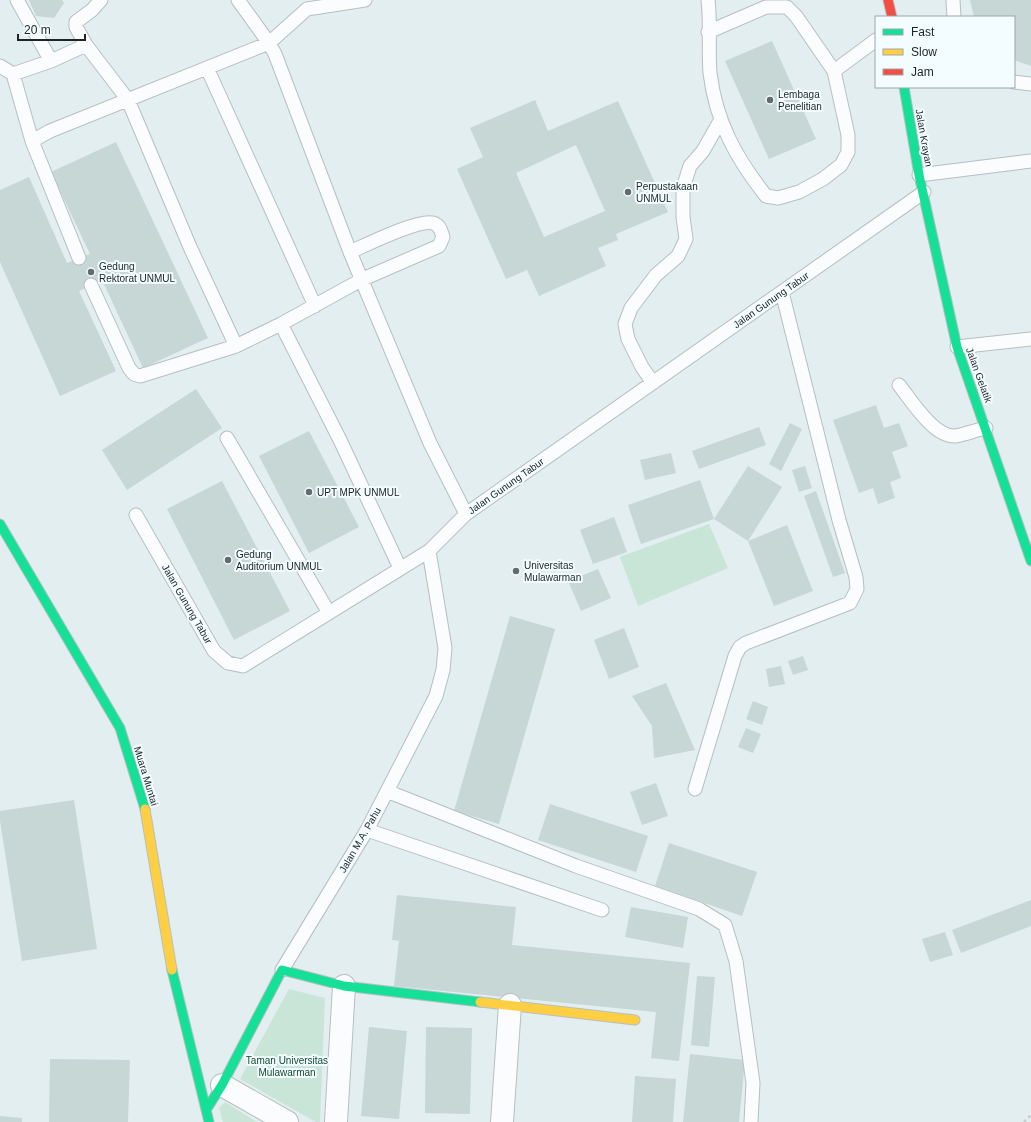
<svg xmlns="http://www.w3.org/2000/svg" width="1031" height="1122" font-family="Arial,sans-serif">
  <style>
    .green { fill: #c9e5d8 }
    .building { fill: #c6d7d6; fill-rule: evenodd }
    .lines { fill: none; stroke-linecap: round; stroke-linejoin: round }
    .lane-casing { stroke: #b6bfc1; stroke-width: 15 }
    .street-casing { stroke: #b6bfc1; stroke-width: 24 }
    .fast-casing { stroke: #b6bfc1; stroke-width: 11 }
    .slow-casing { stroke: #b6bfc1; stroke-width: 11 }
    .jam-casing { stroke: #b6bfc1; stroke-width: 11 }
    .path { stroke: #cbcece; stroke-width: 2.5; stroke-dasharray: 3 3; stroke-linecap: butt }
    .lane { stroke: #fbfcfd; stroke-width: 13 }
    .street { stroke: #fbfcfd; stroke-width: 22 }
    .fast { stroke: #16e098; stroke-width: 9 }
    .slow { stroke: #ffcf43; stroke-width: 9 }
    .jam { stroke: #f24e42; stroke-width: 9 }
    .poi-dot { fill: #626b6d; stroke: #f3fcfe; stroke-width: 1.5 }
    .labels { text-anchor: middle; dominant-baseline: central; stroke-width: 4; stroke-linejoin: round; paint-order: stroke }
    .poi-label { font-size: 10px; fill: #1d2527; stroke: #f3fcfe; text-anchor: start }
    .street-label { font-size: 10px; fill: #1d2527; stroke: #f3fcfe }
    .park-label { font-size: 10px; fill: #134b2e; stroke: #f3fcfe }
  </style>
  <rect width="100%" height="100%" fill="#e2eef0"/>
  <path class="green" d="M709,524l19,44 -90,38 -18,-49z
    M289,989l36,9 -5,124h-4l-76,-43z
    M225,1102l32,20h-34l-4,-14z"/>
  <path class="building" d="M29,0h33l2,3 -10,15 -18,-2z
    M970,0h61v66l-17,-6v-43h-40z
    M772,41l44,98 -47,20 -44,-98z
    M535,100l13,31 70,-30 50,111 -52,22 2,6 -20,8 8,18 -67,30 -12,-26 -21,9 -49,-110 26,-12 -13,-29zM576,145l29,66 -61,26 -28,-64z
    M116,142l92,196 -65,30 -41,-88 -23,11 37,80 -56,25 -60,-134v-72l29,-13 38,86 23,-9 -39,-82z
    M196,389l26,39 -95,62 -25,-40z
    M876,405l8,23 15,-5 9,23 -16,6 9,26 -11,4 5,16 -17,6 -5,-16 -14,5 -26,-73z
    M790,423l12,6 -21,42 -12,-7z
    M759,427l7,18 -67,24 -7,-18z
    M309,431l50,96 -50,26 -50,-97z
    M671,453l5,20 -31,7 -5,-20z
    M748,466l34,21 -34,54 39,-16 26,66 -39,15 -26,-65 -34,-22 -73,25 -13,-39 72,-25 14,39z
    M805,466l7,22 -13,4 -7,-22z
    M222,481l68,130 -56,29 -67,-131z
    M816,491l29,82 -12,4 -29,-81z
    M614,517l13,35 -34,12 -13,-34z
    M598,569l13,29 -30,13 -13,-30z
    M510,616l45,13 -56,195 -45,-13z
    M624,628l15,39 -30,12 -15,-39z
    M803,656l5,14 -15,5 -5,-14z
    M781,666l4,18 -16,3 -3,-18z
    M666,683l29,67 -41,8 -2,-32 -20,-30z
    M753,701l15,6 -6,18 -16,-6z
    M746,728l15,6 -8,19 -15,-6z
    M656,783l12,33 -26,9 -12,-33z
    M74,800l23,149 -75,12 -22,-140v-10z
    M550,804l98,32 -12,36 -98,-32z
    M669,843l88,29 -15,44 -87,-30z
    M397,895l119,12 -4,38 178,18 -11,98 -28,-3 5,-46 -262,-26 5,-45 -7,-1z
    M1031,900v26l-70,27 -9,-23z
    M631,907l57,10 -5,31 -58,-11z
    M945,932l8,23 -23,7 -8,-23z
    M697,976l18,1 -6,70 -18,-2z
    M369,1027l38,4 -8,88 -38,-3z
    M426,1027l46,1 -2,86 -45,-1z
    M690,1054l55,6 -6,62h-56z
    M50,1059l80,1 -2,62h-79z
    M635,1076l41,3 -3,43h-41z
    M0,1116l22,2v4h-22z"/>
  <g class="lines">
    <defs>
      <path id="lane" d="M17,0l34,61
        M238,0l31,43 6,11 75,198 80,191 36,71
        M708,0c3,24 0,49 2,73 6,49 26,85 56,123l12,2 21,-6 24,-13 18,-14 7,-13v-17l-14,-64 -38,-55 -9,-9h-21l-58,25
        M953,0l1,17
        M86,45l42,55 62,147 46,99
        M0,66l13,8 38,-13 35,-16 -10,-18v-5l16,-12 9,-10
        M207,68l108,238
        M834,71l42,-31
        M13,74l19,67 47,117
        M1014,82l17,2
        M32,141l18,-10 219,-88 38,-34 58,-9
        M919,175l112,-14
        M91,285l38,83 5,6 6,2 96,-30 45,-22 82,-45 76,-33 4,-9c-2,-6 -3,-12 -10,-14 -15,-4 -67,22 -83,29
        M281,324l59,116 60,128
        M957,347l74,-8
        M653,383l-11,-16 -14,-28 -3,-15 6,-16 25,-33 22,-19 8,-17 -3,-22v-29l7,-22 13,-15 17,-30
        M899,385c12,15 35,53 57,51 10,-2 20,-6 30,-8
        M227,438l102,175
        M136,515l78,136 14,12 15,3 186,-115 37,-37 458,-322
        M695,789l40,-133 5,-9 6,-4 104,-40 7,-14 -1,-12 -17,-57 -57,-228
        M389,792l187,74 123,43 26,16 11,36 17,122 -2,39
        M367,830l235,80
        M282,970l85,-140 69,-134 7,-26 2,-22 -16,-97"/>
      <path id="street" d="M222,1085l65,37
        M336,1122l8,-136
        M502,1122l8,-117"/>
      <path id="fast" d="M904,87l15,88 38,172 74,214
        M0,524l120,204 25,81
        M172,970l37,152
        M206,1110l16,-25 60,-115 62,16 136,16"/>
      <path id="slow" d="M145,809l27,161
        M480,1002l155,18"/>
      <path id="jam" d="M888,0l4,17"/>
    </defs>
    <use href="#lane" class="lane-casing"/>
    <use href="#street" class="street-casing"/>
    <use href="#fast" class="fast-casing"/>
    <use href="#slow" class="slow-casing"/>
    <use href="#jam" class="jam-casing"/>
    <path class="path" d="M1024,1122l7,-7"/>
    <use href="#lane" class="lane"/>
    <use href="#street" class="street"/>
    <use href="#fast" class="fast"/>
    <use href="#slow" class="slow"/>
    <use href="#jam" class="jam"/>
  </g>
  <g class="poi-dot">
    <circle cx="770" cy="100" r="4"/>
    <circle cx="628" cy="192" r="4"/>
    <circle cx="91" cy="272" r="4"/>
    <circle cx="309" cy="492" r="4"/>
    <circle cx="228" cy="560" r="4"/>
    <circle cx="516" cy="571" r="4"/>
  </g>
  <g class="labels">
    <g class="poi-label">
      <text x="778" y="94">Lembaga<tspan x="778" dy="12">Penelitian</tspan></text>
      <text x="636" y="186">Perpustakaan<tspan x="636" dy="12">UNMUL</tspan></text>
      <text x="99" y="266">Gedung<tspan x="99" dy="12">Rektorat UNMUL</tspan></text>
      <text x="317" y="492">UPT MPK UNMUL</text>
      <text x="236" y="554">Gedung<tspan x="236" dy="12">Auditorium UNMUL</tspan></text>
      <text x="524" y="565">Universitas<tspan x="524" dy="12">Mulawarman</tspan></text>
    </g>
    <g class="street-label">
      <text transform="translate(924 138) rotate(80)">Jalan Krayan</text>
      <text transform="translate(771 300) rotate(-35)">Jalan Gunung Tabur</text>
      <text transform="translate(979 375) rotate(70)">Jalan Gelatik</text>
      <text transform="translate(506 486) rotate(-35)">Jalan Gunung Tabur</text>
      <text transform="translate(187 604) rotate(60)">Jalan Gunung Tabur</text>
      <text transform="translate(146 776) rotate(73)">Muara Muntai</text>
      <text transform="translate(360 840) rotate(-60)">Jalan M.A. Pahu</text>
    </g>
    <g class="park-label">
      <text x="287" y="1060">Taman Universitas<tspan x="287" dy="12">Mulawarman</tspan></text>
    </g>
  </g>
  <rect x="875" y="16" width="140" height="72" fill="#f3fcfe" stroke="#9da6a8"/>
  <rect x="883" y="29" width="20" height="6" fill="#16e098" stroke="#9da6a8"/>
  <text x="911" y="36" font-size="12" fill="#1d2527">Fast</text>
  <rect x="883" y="49" width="20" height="6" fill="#ffcf43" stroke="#9da6a8"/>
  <text x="911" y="56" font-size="12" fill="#1d2527">Slow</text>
  <rect x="883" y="69" width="20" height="6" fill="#f24e42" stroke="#9da6a8"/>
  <text x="911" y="76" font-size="12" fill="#1d2527">Jam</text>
  <path d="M18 34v6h67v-6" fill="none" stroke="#1d2527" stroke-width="2"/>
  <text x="24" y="34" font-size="12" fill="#1d2527" stroke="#f3fcfe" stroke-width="3" paint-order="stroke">20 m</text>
</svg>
